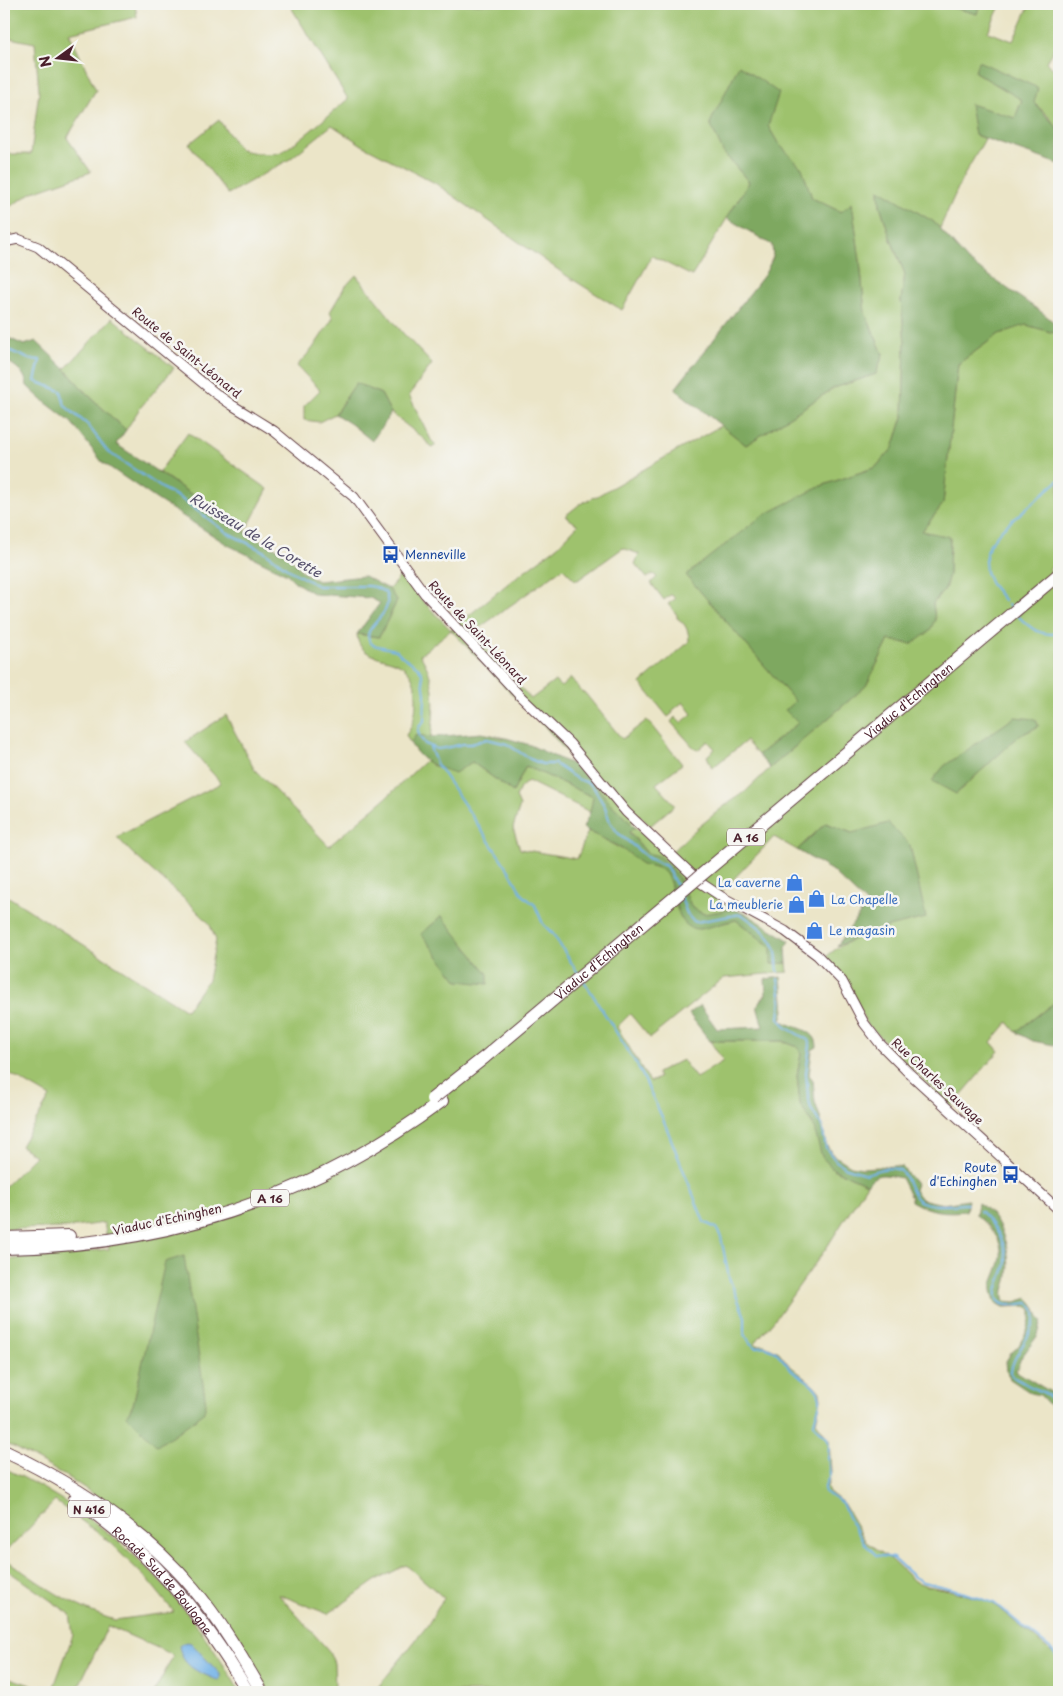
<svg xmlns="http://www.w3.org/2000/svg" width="1063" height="1696" font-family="'Playpen Sans',sans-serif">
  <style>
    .green { fill: #9ec26d; stroke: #74704c; fill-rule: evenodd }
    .forest { fill: #7ea860; stroke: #646446 }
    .water { fill: #73b2e7; stroke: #5e6889 }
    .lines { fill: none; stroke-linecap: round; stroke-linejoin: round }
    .stream { stroke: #73b2e7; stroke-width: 2 }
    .minor-casing { stroke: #623d43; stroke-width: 11 }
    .highway-casing { stroke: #623d43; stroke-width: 14 }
    .minor { stroke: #fff; stroke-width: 9 }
    .highway { stroke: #fff; stroke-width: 12 }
    .highway-bridge-casing { stroke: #623d43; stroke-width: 14; stroke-linecap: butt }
    .highway-bridge { stroke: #fff; stroke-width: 12 }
    .labels { text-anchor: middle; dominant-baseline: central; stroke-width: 5; stroke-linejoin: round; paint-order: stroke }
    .shield { fill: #f6f6f2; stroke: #7e6067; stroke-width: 1 }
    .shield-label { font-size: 11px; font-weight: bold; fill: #4a1f2b }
    .street-label { font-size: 12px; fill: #4a1f2b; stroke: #f6f6f2 }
    .transit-label { font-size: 12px; fill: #164399; stroke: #f6f6f2; text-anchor: start }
    .shop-label { font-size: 12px; fill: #366cbe; stroke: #f6f6f2; text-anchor: end }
    .water-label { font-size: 14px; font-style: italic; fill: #58526d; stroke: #f6f6f2 }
  </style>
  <rect width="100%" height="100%" fill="#f6f6f2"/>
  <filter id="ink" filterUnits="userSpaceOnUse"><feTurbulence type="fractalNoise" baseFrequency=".02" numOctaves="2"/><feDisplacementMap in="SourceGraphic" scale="10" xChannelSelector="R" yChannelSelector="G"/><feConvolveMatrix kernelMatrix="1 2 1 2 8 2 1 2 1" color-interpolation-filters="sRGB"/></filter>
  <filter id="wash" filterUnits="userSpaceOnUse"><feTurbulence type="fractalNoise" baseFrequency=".0096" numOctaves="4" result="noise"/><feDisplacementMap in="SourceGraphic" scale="20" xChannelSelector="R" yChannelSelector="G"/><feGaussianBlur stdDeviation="1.12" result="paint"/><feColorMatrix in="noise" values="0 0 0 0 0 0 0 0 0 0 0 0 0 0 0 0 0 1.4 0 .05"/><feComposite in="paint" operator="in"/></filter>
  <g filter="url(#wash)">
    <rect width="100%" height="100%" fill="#ebe5c8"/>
    <path class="green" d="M11,4h124l2,13 -68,16 27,57 -29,48 24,34 -58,20 -27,17 -2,-15v-40h27l8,-63 -4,-48 -26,-5c-9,-12 -2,-21 2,-34z
      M289,4h651l37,10 3,-10h21l-13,28 25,9 17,-37h29v36l-13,22 13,12v58c-16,-32 -54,-44 -84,-60l47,27 -7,20 -44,-14 4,30 10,4 -23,40 -22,49 -6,-6 -55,-32 1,15 10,32 15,37 -4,26 4,42 -2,75 -10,31 -17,19 -55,19 -134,89 108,126 4,22 -41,32 -12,-14 -34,27 -5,-12 8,-7 -7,-8 -10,9 -3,-1 -24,-27 4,-5 6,6 11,-9 -9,-12 -11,9 1,2 -5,4 -27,-33 1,-2 47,-40c0,-11 -3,-18 -12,-24v-3l-9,-11 7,-5 -3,-4h-2l-6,5 -13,-17 6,-6 -4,-3 -6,4 -12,-14 4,-10 -16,-6 -45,32h-3l-12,-12 -91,65 59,66 24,-18 6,6 10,-9 11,14 3,1 37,46 25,-19 35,44 -26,20 19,21 -25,21 -11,-11 -8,9 -21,-21 -64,-75 -22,-21 -73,-77 -31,25c17,25 15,54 11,82l-15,-1 -6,7 -4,-8c8,-10 10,-24 10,-37 0,-55 -57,-26 -59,-64l22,3 18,-36 -8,-12 14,-16 16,24 32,33 60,-49 47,-35 20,-21 -13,-9 15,-12 17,-8 125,-71 24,20 88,-57 42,-14 7,-20 -18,-41 -5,-52 -8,-57 -11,8 -29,-14 -11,-30 -23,-25 -10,-17 -45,26 26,30 -57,94 -40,-20 -30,54 -55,-34 -132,-93 -73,-38 -30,-20 -42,34 -62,35 -39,-50 30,-24 21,30c12,2 25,5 38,3 11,-2 59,-45 70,-54z
      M356,275l46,57 30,32 -23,31 22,45 5,5 -4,3 -8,-9 -33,-26 -10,-19 -25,-11 -21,31 -16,8 -15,-2v-14l16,-16 -23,-24 16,-18 20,-30 -3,-6 14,-24z
      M112,318l62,50 -34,40 -14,22 -40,-37 -21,-24z
      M1026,324l27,9 4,-8 2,2v232l-10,10 10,13v417l-43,33 -8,-10 -17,20 8,9 -48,56 -85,-84 -20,-43 -20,-23c25,-23 67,-32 99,-40l-73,-84 -26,-10 -29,27 -23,-13 -50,52 -7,10 16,10 -29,5 -12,-6 -13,-30 -32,-25 -18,-22 6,-4 32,29 28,-26 28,-23 22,-15 25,-24 96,-82 23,-46 23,4 23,-24 -2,-17 12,-14 4,-15 1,-36 -28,-7 21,-27 15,-140 41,-30zM1035,719l4,7 -20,10 -63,58z
      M188,433l80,56 -23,43 -86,-60z
      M226,715l28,54 75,77 57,-48 40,-38 7,6 39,-4 41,30 13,-26 68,31 -4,15 -62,-31 -8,7 -4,9 4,9 -7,22 7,21 57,10 11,-28 39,21 16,12h5l16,7 6,8 2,13 27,37 37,-9 35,27 1,17 15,-1 1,9 -64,6 -74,60 -20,-24 -13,13 33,55 9,-4 -2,-5 25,-13 14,18 27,-17 -13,-20h72l16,6 3,7 -4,21 3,29 13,21 20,44 34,15 -40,63 -48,67 -24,29 2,2h8l14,7 9,12 26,21 6,7 1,7 -5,23 13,18 2,32 -4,15 2,5 14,11 23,39 26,18 22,21 13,5 22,4 42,12 68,56v34h-685l53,-66 17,-28 -38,-33 -31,16 -47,33 -50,-20 51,57 5,12 1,24 -6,5h-60l-41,-66 -129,-128 -28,-19 -55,-31 -12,-5v-183l105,-11 -5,-26 -37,5 -63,1v-42l31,-31 -14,-10 29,-49 -46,-27v-176l182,116 22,-30 8,-40 -7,-17 -19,-19 -58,-51 -15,-16 104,-54 -36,-41zM442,917l-7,34 -14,-17zM151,1332l27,97 -21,16 -30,-29 6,-11z
      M4,1468c104,49 179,124 236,224h-86l19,-35 -4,-4 -61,-27 -32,66h-24l21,-57 -3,-21 -66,-46v-10c35,25 69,50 111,62l59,-8 -26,-32 -42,-41 -51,-38 -39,41 -12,10z
      M4,1676l47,16h-47z"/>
    <path class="forest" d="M940,4h40l-3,10z
      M978,61l60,27 -4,15 22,23 3,6v32l-84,-29 -5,-31 45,14 7,-18 -47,-28z
      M739,65l40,28 -11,33 10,17 24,25 10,30 29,14 11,-9 8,58 5,52 18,41 -7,20 -42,14 -88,57 -71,-56 90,-115 8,-17 -1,-12 -45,-27 22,-36 -26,-30 -13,-29z
      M879,189l55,33 34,39 76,53 13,11 -3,8 -28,-8 -27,9 -41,30 -15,140 -21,27 28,6 -1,37 -4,15 -12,14 2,17 -6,12 -17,12 -23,-4 -23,46 -96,82 -12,-13 40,-32 -13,-13 10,-9 -109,-126 76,-59 59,-30 55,-19 17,-19 10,-31 2,-75 -4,-42 4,-26 -15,-37 -10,-32z
      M4,336l20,9 12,-4 29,28 21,24 40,37 -10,14 87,58 42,30 42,22 16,18 15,9 46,-5 25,13 8,12 -18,36 -22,-3 23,-31 -10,-5 -56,-4 -19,-12 -8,-8 -59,-29 -72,-46 -54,-37 -31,-40 -30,-23 -14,-13c-1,-13 -12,-21 -23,-26z
      M356,383l25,11 10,19 -19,28 -21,-17 -16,-10z
      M1015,717l20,2 4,7 -20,10 -63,58 -24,-13 12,-15z
      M482,733l24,5 24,7 32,15 20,8 28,35 25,24 -6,5 18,21 12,3 20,22 13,30 12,6 29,-5 12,4 45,28 -4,6 1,16 -16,1v-17l-35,-27c-11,2 -27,8 -37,9 -28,1 -22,-48 -36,-58 -6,-5 -15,-5 -21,-7 -6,-3 -10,-9 -15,-12 -14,-9 -30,-16 -44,-24l7,-16 3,-15 -67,-31 -13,26 -41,-30 -17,11c-21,-7 -33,-10 -45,-30l6,-8 15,2z
      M826,823l26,10 36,-10 22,22 16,73 -42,10 -47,18 30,-42 -36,-34 -34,-20z
      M442,916l46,58v10l-30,-3 -37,-47z
      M781,977l3,34 -3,9c13,9 36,8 36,27l-5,3 -3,25 4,5 2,22 6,18 5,24 6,10 19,12 11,2 33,-2 7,1 14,17 -2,6 7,9 22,5 25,-4 -2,11c-21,2 -36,1 -55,-10v-3l-10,-20c-16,-3 -23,-7 -34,6l-34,-15 -11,-12 -9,-32 -13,-21 -3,-29 4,-21 -3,-7 -16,-6h-72l-21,-27 11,-9 17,24 46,-2 -6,-21 9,-12 -1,-15z
      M1059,999v47l-26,-5 -17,-9z
      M978,1203c22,12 34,48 30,72 -1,12 -7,14 -3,26l10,1 13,-4c11,9 8,17 14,23l-4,14 -17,23 -5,13 43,26v18l-19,-20 -9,-2 -21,-14 -3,-7 -1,-11 5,-8 7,-6 9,-16 4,-14v-7l-4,-4 -23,1 -9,-5c-6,-20 -3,-16 3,-34 10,-25 -5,-38 -22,-53z
      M184,1256l22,148 -3,10 -46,32 -30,-30 6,-11 32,-143z"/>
    <path class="water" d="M187,1642l4,1 29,31v5l-3,1c-18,-8 -34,-12 -38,-34l4,-3z"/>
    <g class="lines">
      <path class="stream" d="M4,348l25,11 11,1 -5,21 26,10 4,15 23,19 20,27 57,38 15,8 46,34 39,20 26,19 27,15h50l7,1 10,5c13,25 -31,35 -12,53l23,5 6,6 17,12 3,6 3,20 -1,27 -5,6 -1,4 2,6 5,7 12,5 8,-1 18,-4h8l16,-5 20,5 23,15 12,5h13l22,15 12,4 5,5 11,19 5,15 8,11 30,25 18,8 12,22
        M1005,601l-14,-17 -5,-12 -1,-11 4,-16 12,-15 58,-50
        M1008,605l4,4
        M1018,616c13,13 23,21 41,17
        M430,747l6,16 74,109 8,15 6,9 11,9 8,19 10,10 25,39
        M681,897c4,10 5,21 15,25l45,-8c14,10 31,20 35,38 1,6 1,13 2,20
        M778,979l3,22 -2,17 8,10 21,12 2,5 -4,28 2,23 3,13 11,17 4,22 10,13 8,6 22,7c12,-4 21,-8 34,-4 8,8 9,18 15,27 8,12 40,7 52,7
        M584,981l56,89 23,49 41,103 12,6 5,9 8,41 16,39v17l5,9 6,4c3,0 8,-1 11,0 12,4 17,16 26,24 10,8 24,13 27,27 1,9 -6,18 -6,27l13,13 2,6 -1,15 2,15 -6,15 1,3 17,11 6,14 17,27 11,11 17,3 21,19 9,5 30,7 41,14 56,45 9,12
        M980,1211c14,13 26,29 26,50 0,12 -15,32 -7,40 7,8 21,2 30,2 22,17 -20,50 -18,71 3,5 8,6 13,9 16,10 27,7 35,28"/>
    </g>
  </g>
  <g filter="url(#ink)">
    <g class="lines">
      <defs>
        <path id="minor" d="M4,242l14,-3 20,8 177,146 17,12 42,26 80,66 71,97 95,102 50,48 56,68 75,71 21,14 63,34 32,24 25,26 22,42 17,22 28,28 150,137"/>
        <g id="highway">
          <path d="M4,1238l65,-2"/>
          <path d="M4,1248c161,-2 308,-50 438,-147"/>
          <path d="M4,1451c70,33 138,77 189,137 27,32 48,68 69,104"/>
          <path id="s1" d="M75,1499c75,51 127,115 173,193"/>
        </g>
      </defs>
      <use href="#minor" class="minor-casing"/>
      <use href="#highway" class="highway-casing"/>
      <use href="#minor" class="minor"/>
      <use href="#highway" class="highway"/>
      <defs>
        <g id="highway-bridge">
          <path id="s2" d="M432,1099l53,-42 574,-483"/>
        </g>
      </defs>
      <use href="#highway-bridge" class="highway-bridge-casing"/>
      <use href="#highway-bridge" class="highway-bridge"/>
    </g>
  </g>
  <defs>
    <symbol id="bus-bare" viewBox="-9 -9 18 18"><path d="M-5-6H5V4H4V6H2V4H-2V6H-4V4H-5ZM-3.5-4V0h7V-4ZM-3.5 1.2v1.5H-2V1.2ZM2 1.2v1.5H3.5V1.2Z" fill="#1a4fb4" stroke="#f6f6f2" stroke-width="2.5" paint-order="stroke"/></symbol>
    <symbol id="shop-bare" viewBox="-9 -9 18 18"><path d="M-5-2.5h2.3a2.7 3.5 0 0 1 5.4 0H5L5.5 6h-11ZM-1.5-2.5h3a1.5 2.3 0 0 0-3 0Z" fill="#3f7fe0" stroke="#f6f6f2" stroke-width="2.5" paint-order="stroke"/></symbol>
  </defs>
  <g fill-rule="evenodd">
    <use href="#bus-bare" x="378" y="542" width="25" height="25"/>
    <use href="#shop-bare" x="782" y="870" width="25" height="25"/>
    <use href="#shop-bare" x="804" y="886" width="25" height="25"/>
    <use href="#shop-bare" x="784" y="892" width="25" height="25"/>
    <use href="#shop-bare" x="802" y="918" width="25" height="25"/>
    <use href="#bus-bare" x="998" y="1162" width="25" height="25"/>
  </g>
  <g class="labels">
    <g class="shield">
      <rect x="727" y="828.5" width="38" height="17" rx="4"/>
      <rect x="251" y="1189.5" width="38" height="17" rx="4"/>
      <rect x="68" y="1500.5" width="42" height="17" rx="4"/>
    </g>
    <g class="shield-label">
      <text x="746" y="837">A 16</text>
      <text x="270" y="1198">A 16</text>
      <text x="89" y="1509">N 416</text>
    </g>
    <g class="street-label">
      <text transform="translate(187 352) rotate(39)">Route de Saint-Léonard</text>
      <text transform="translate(478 632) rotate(47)">Route de Saint-Léonard</text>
      <text stroke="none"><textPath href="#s2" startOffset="621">Viaduc d'Echinghen</textPath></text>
      <text stroke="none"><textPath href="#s2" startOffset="216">Viaduc d'Echinghen</textPath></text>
      <text transform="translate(938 1081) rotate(43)">Rue Charles Sauvage</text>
      <text transform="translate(167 1219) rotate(-12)">Viaduc d'Echinghen</text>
      <text stroke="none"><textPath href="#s1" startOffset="120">Rocade Sud de Boulogne</textPath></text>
    </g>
    <g class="transit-label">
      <text x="405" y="554">Menneville</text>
      <text x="997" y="1167" text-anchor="end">Route<tspan x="997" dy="14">d'Echinghen</tspan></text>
    </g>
    <g class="shop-label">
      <text x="781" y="882">La caverne</text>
      <text x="831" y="899" text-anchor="start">La Chapelle</text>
      <text x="783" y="904">La meublerie</text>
      <text x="829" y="930" text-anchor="start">Le magasin</text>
    </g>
    <g class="water-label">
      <text transform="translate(256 535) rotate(31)">Ruisseau de la Corette</text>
    </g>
  </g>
  <rect width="1063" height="1696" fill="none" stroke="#f6f6f2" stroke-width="20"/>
  <g transform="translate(58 58) rotate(255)" stroke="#f6f6f2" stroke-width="4" paint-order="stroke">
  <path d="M0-4L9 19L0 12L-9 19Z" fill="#4a1f2b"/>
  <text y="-8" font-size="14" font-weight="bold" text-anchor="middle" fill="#4a1f2b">N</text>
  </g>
</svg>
